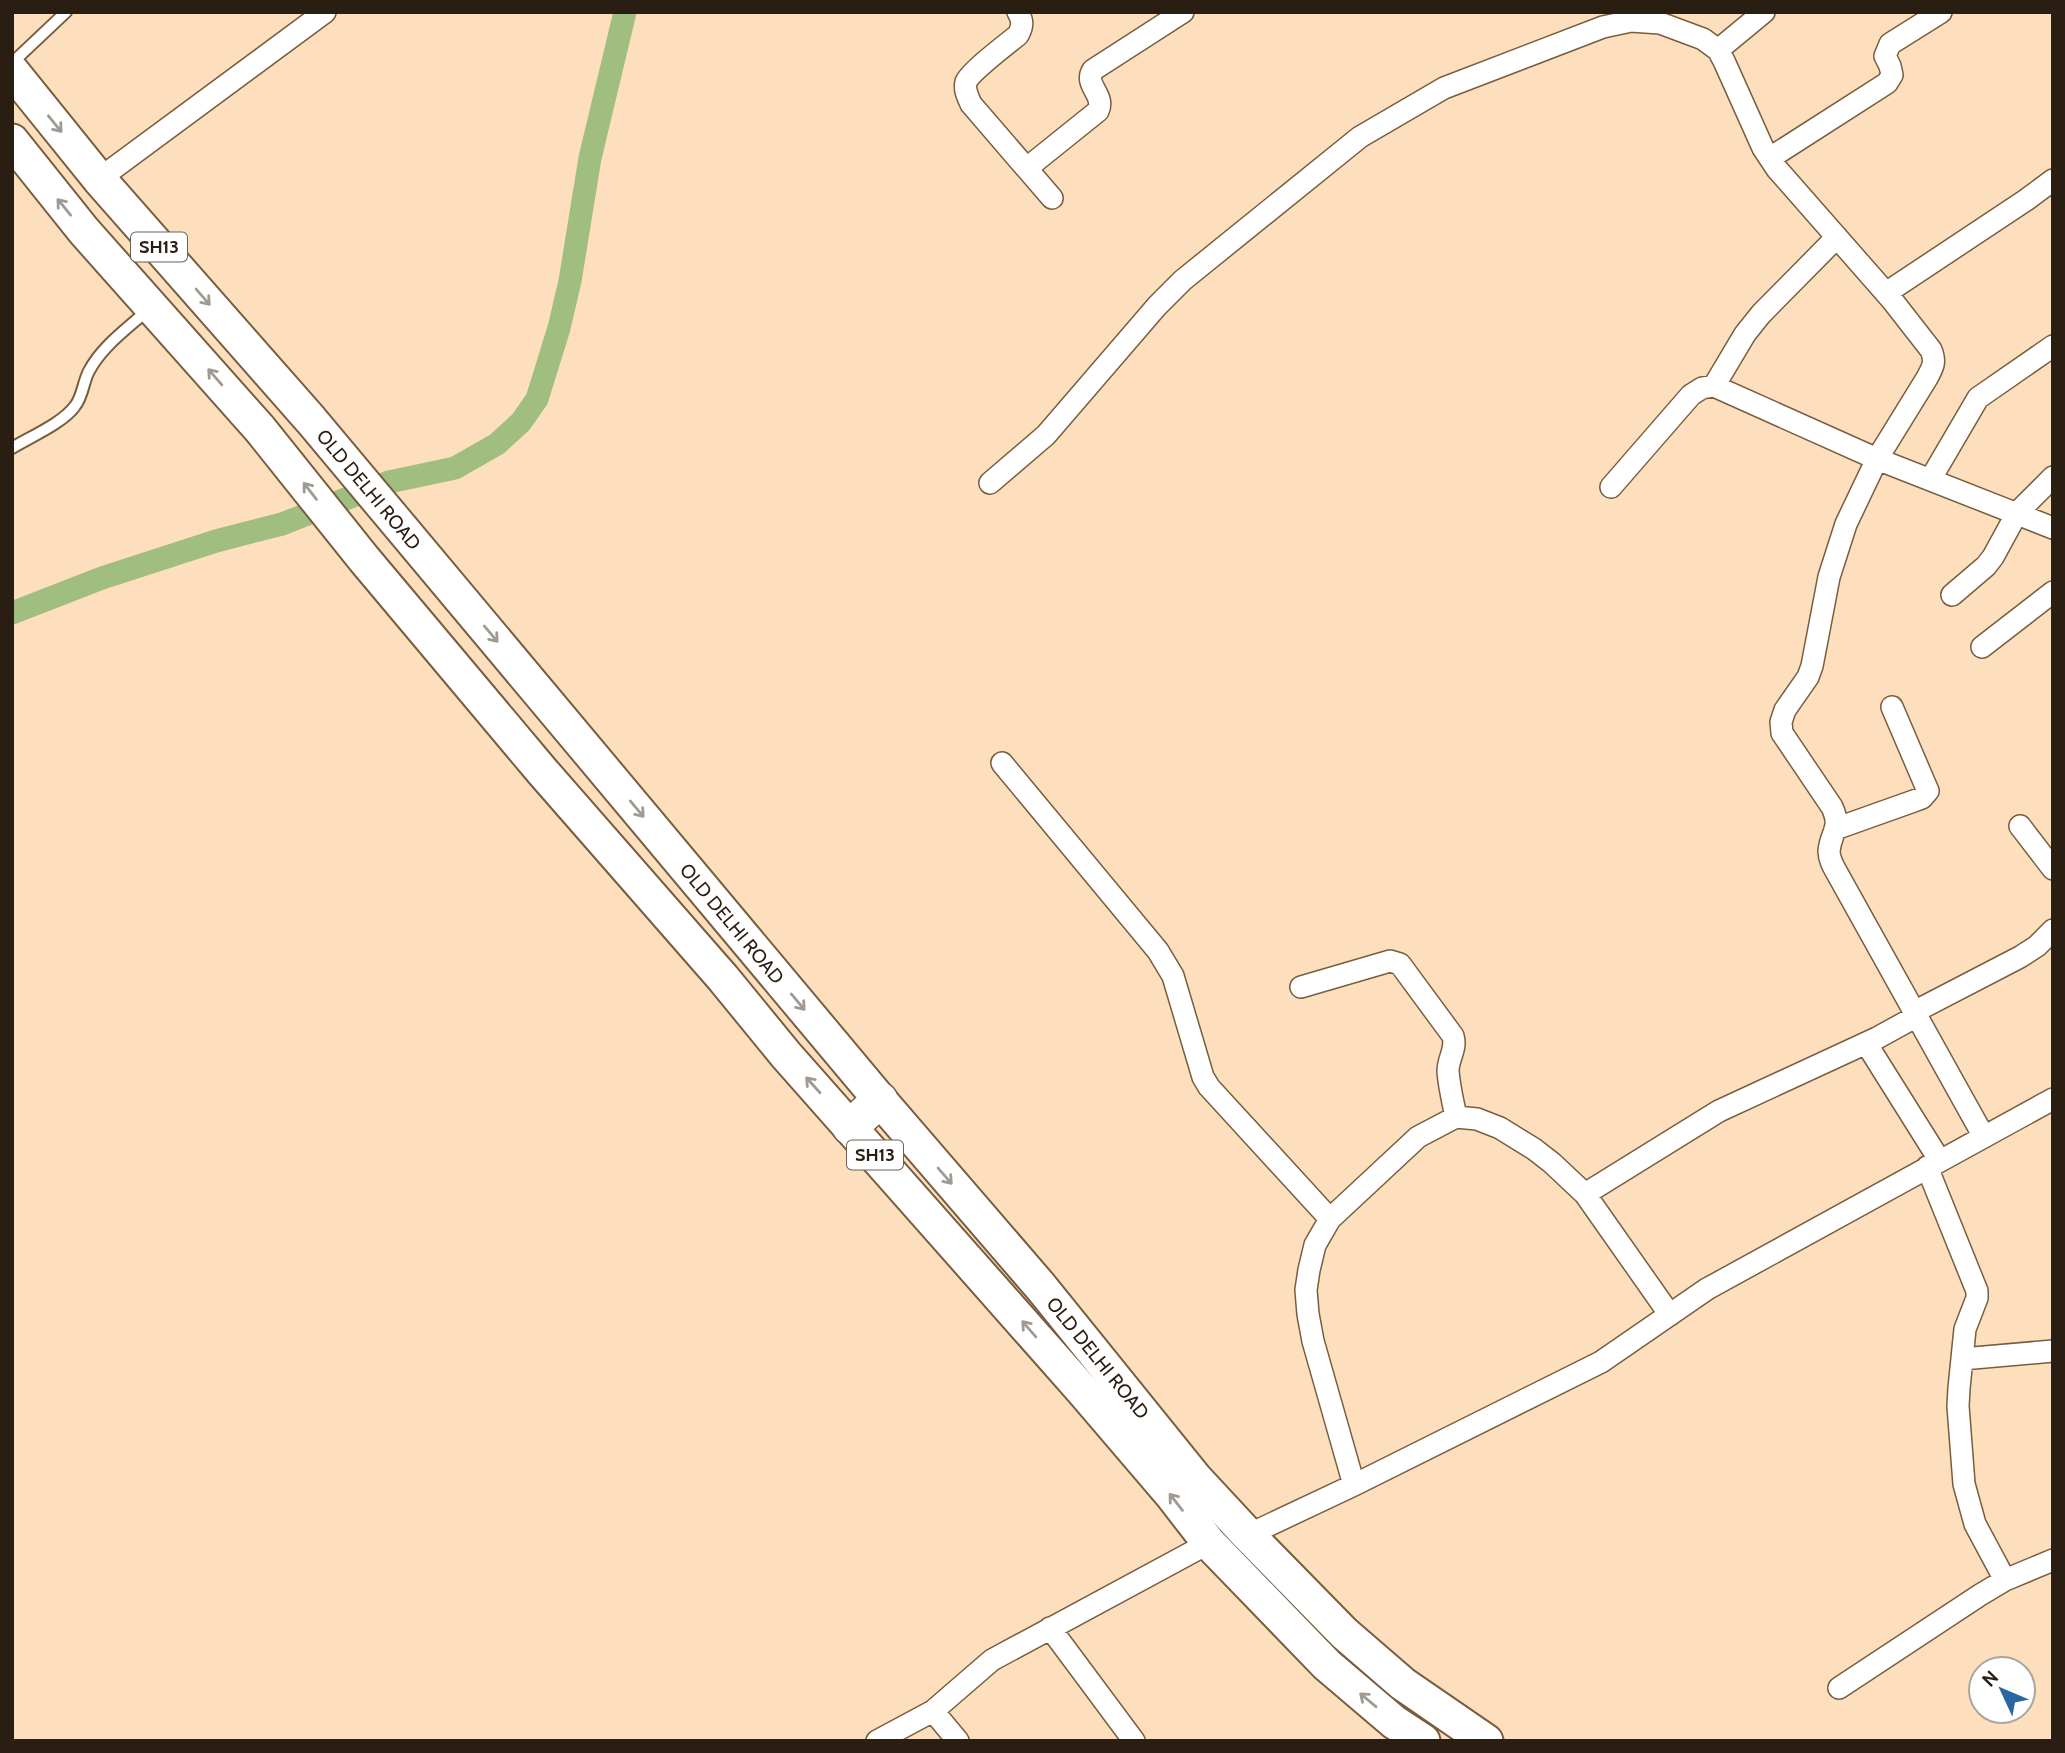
<svg xmlns="http://www.w3.org/2000/svg" width="2065" height="1753" font-family="Cabin,sans-serif">
  <style>
    .lines { fill: none; stroke-linecap: round; stroke-linejoin: round }
    .canal { stroke: #a0be7f; stroke-width: 23 }
    .service-casing { stroke: #785d3f; stroke-width: 14 }
    .minor-casing { stroke: #785d3f; stroke-width: 24 }
    .primary-casing { stroke: #785d3f; stroke-width: 37 }
    .trunk-casing { stroke: #785d3f; stroke-width: 38 }
    .service { stroke: #fff; stroke-width: 10 }
    .minor { stroke: #fff; stroke-width: 21 }
    .primary { stroke: #fff; stroke-width: 33 }
    .trunk { stroke: #fff; stroke-width: 35 }
    .oneway { stroke: #9f9a94 }
    .labels { text-anchor: middle; dominant-baseline: central; stroke-width: 7; stroke-linejoin: round; paint-order: stroke }
    .shield { fill: #fff; stroke: #696258; stroke-width: 2 }
    .shield-label { font-size: 18px; font-weight: bold; fill: #291e11 }
    .street-label { font-size: 19px; fill: #291e11; stroke: #fff }
  </style>
  <rect width="100%" height="100%" fill="#fedfbd"/>
  <g class="lines">
    <path class="canal" d="M12,613l90,-35 114,-37 66,-17 107,-42 66,-14 42,-24 24,-22 16,-23 22,-71 11,-47 20,-123 35,-146"/>
    <defs>
      <path id="service" d="M12,63l54,-51
        M12,448c18,-11 51,-25 63,-42 8,-10 8,-24 14,-35 13,-25 39,-43 60,-62"/>
      <path id="minor" d="M1018,12c5,9 5,14 0,23 -11,9 -47,36 -52,47 -2,8 2,15 5,22l81,94
        M1718,50l46,-38
        M1770,158l117,-75 5,-8 -2,-9 -5,-10 5,-12 51,-32
        M1027,168l71,-57c8,-16 -15,-26 -5,-41l90,-58
        M99,179l226,-167
        M1886,293l140,-93 27,-20
        M1714,386l31,-52 16,-20 76,-77
        M1930,480l48,-82 75,-52
        M990,483l56,-48 111,-129 26,-26 177,-143 84,-49 159,-61 28,-6 29,2 43,16 15,11 6,11 39,87 14,21 115,131 39,50c5,12 2,17 -4,28l-50,81 -31,65 -17,53 -17,89 -4,11 -23,33 -4,12 1,11 50,74c10,22 -1,24 -3,44 0,8 4,15 8,22l147,264
        M1611,487l80,-92 11,-7 12,-2 163,73 176,69
        M1952,595l34,-29 7,-9 24,-44 36,-36
        M1982,647l71,-55
        M1002,763l156,188 15,25 30,101 6,10 121,132
        M2020,826l33,43
        M1835,829l76,-27 11,-4 6,-7 -36,-84
        M1301,987l89,-26 10,3 53,72c4,13 -5,22 -5,35 1,15 5,31 8,46
        M1914,1012l106,-55 17,-11 16,-16
        M1866,1043l74,118
        M1927,1167l50,124v7l-12,31 -6,59 -1,18 6,78 11,40 30,56
        M1585,1194l134,-83 158,-73 40,-22
        M1962,1359l91,-8
        M1354,1485l-41,-144 -5,-27 -2,-24 3,-20 6,-25 15,-26 88,-82 38,-20 21,2 23,9 34,21 18,14 33,31 85,121
        M1248,1535l106,-50 247,-123 106,-73 346,-190
        M1050,1628l84,113
        M1839,1688l141,-93 25,-15 48,-20
        M933,1711l25,30
        M877,1741l56,-30 59,-51 217,-117"/>
      <g id="primary">
        <path id="s1" d="M12,71l87,108 212,241 569,680 161,187 155,192 52,56 96,98 59,51 83,57"/>
        <path d="M12,141l72,90 176,198 104,130 178,212 181,207 63,77 297,336 88,103 38,49 118,122 67,57 29,19"/>
      </g>
      <path id="trunk" d="M850,1127l30,-27"/>
    </defs>
    <use href="#service" class="service-casing"/>
    <use href="#minor" class="minor-casing"/>
    <use href="#primary" class="primary-casing"/>
    <use href="#trunk" class="trunk-casing"/>
    <use href="#service" class="service"/>
    <use href="#minor" class="minor"/>
    <use href="#primary" class="primary"/>
    <use href="#trunk" class="trunk"/>
  </g>
  <defs><path id="oneway-shaft" d="M-6 0H5M1.5-3L5.5 0L1.5 3" fill="none" stroke-width="1.6" stroke-linecap="round" stroke-linejoin="round" transform="scale(1.75)"/></defs>
  <g class="oneway">
    <use href="#oneway-shaft" transform="translate(55 124) rotate(51)"/>
    <use href="#oneway-shaft" transform="translate(64 207) rotate(-129)"/>
    <use href="#oneway-shaft" transform="translate(203 297) rotate(49)"/>
    <use href="#oneway-shaft" transform="translate(215 377) rotate(-131)"/>
    <use href="#oneway-shaft" transform="translate(310 491) rotate(-128)"/>
    <use href="#oneway-shaft" transform="translate(491 634) rotate(50)"/>
    <use href="#oneway-shaft" transform="translate(637 809) rotate(50)"/>
    <use href="#oneway-shaft" transform="translate(798 1002) rotate(50)"/>
    <use href="#oneway-shaft" transform="translate(813 1085) rotate(-132)"/>
    <use href="#oneway-shaft" transform="translate(945 1176) rotate(49)"/>
    <use href="#oneway-shaft" transform="translate(1029 1329) rotate(-131)"/>
    <use href="#oneway-shaft" transform="translate(1176 1502) rotate(-128)"/>
    <use href="#oneway-shaft" transform="translate(1368 1700) rotate(-140)"/>
  </g>
  <g class="labels">
    <g class="shield">
      <rect x="131" y="232.5" width="56" height="29" rx="5"/>
      <rect x="847" y="1140.5" width="56" height="29" rx="5"/>
    </g>
    <g class="shield-label">
      <text x="159" y="247">SH13</text>
      <text x="875" y="1155">SH13</text>
    </g>
    <g class="street-label">
      <text stroke="none"><textPath href="#s1" startOffset="550">OLD DELHI ROAD</textPath></text>
      <text stroke="none"><textPath href="#s1" startOffset="1116">OLD DELHI ROAD</textPath></text>
      <text stroke="none"><textPath href="#s1" startOffset="1684">OLD DELHI ROAD</textPath></text>
    </g>
  </g>
  <rect width="2065" height="1753" fill="none" stroke="#291e11" stroke-width="28"/>
  <g transform="translate(2002 1690) rotate(314)"><circle r="33" fill="#ffffff" stroke="#a9a5a0" stroke-width="2"/>
  <path d="M0-5L12 26L0 18L-12 26Z" fill="#2a679e"/>
  <text y="-10" font-size="19" font-weight="bold" text-anchor="middle" fill="#291e11">N</text>
  </g>
</svg>
